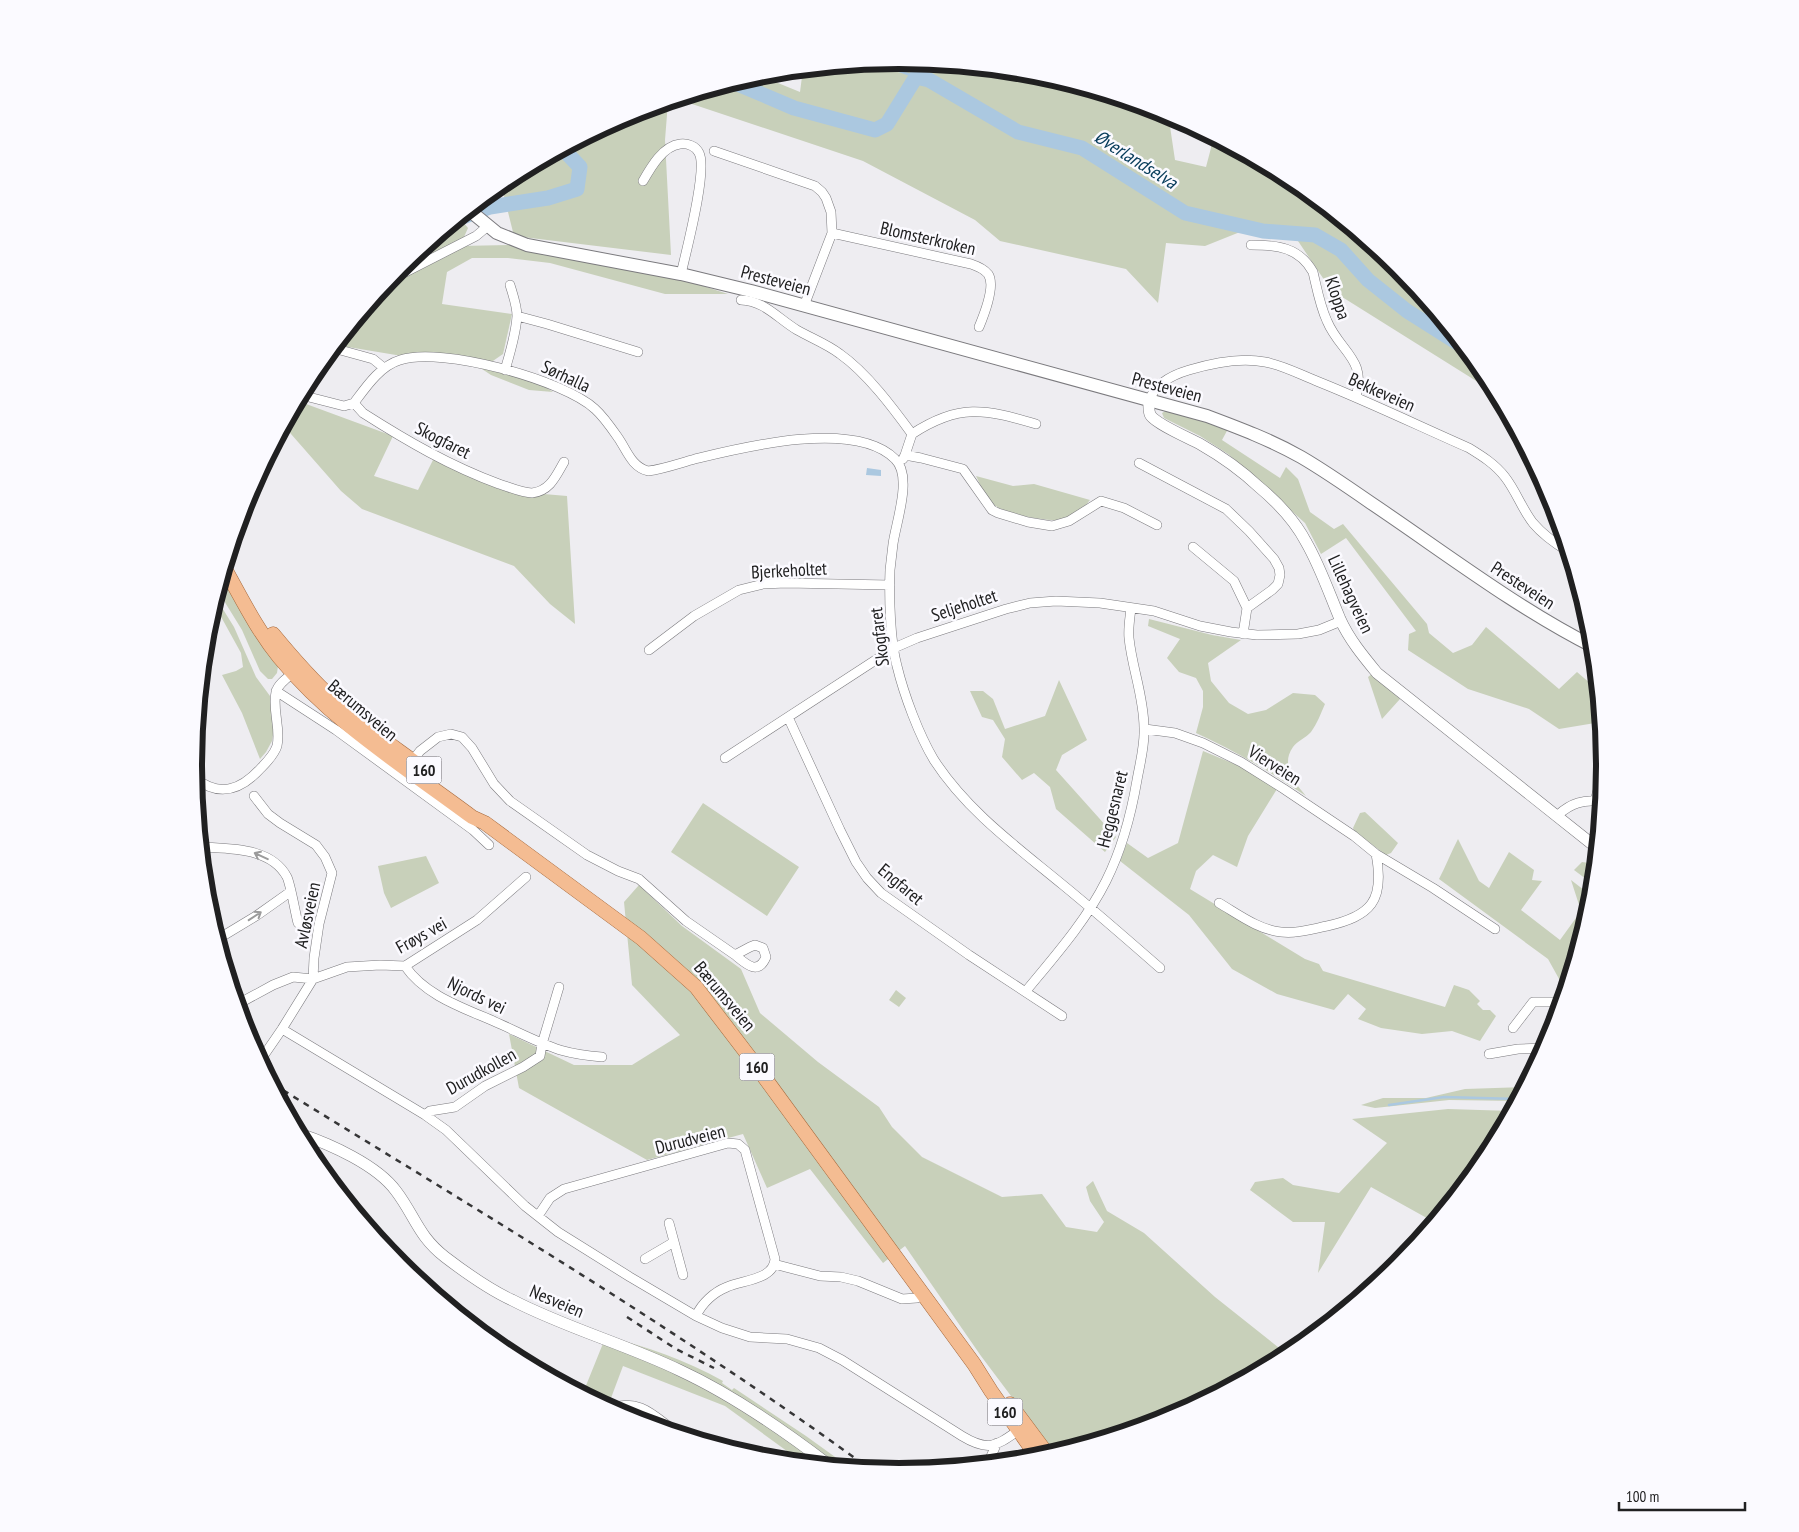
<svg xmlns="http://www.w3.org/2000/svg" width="1799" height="1532" font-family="'PT Sans Narrow',sans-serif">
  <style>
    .green { fill: #c8d0ba }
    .water { fill: #abc8e0 }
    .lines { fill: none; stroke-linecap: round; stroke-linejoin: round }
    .stream { stroke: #abc8e0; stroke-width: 2.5 }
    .river { stroke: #abc8e0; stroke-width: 15 }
    .minor-casing { stroke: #7b7a7e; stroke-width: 10 }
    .tertiary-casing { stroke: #7b7a7e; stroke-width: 12 }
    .secondary-casing { stroke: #7b7a7e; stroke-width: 14 }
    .primary-casing { stroke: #a5683b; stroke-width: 15 }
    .minor { stroke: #fff; stroke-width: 9 }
    .tertiary { stroke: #fff; stroke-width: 11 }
    .secondary { stroke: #fff; stroke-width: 12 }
    .primary { stroke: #f4bc92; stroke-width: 14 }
    .rail { stroke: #363637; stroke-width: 2.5; stroke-dasharray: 6 6; stroke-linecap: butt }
    .oneway { stroke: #9b9b9b }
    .labels { text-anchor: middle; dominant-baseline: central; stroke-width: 5; stroke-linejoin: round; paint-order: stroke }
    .shield { fill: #fbfaff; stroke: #626164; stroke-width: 1 }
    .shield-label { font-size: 16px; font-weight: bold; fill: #202021 }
    .street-label { font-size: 18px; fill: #202021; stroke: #fbfaff }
    .water-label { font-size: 19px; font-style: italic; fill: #063b5a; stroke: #fbfaff }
    .rim { fill: none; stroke: #202021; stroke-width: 6 }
  </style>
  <rect width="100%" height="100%" fill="#eeedf1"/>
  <path class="green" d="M899,60l139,14 130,39 7,47 31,7 5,-19 -1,-13 82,44 107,88 88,107 10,20 -166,-104 -33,-49 -48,-13 -45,18 -39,-3 -8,60 -32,-34 -126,-28 -25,-21 -112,-59 -186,-62 81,-24 42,17 3,-23z
    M668,102l-3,38 6,115 -157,-19 -13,-52 7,-5 122,-65z
    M460,218l8,10 -8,18 49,-1 44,10 116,20 59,19h-63l-115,-31 -42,-5h-36l-25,14 -5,32 70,10 -9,40 -16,11 -79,-8 -72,-12 64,-78z
    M476,365l63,18 14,9 -24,-2 -38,-15z
    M298,401l95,35 -19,40 44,14 16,-32 98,35 35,3 8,128 -25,-20 -36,-38 -152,-57 -21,-18 -57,-65z
    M1167,410l61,19 -6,11 58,38 6,-11 12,12 12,33 24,17 9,-5 84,100 2,9 24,20 19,-8 14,-18 73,62 18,-17 21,18 3,32 -42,7 -30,-20 -61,-20 -60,-39 1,-16 7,-3 -70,-93 -25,16 -16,-31 -77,-69 -28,-18 -36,-18 -2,-5z
    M976,476l37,10 21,-2 56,16c-6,8 -14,16 -24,19 -15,4 -60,-5 -72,-14 -9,-7 -13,-19 -18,-29z
    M222,578l56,88 -1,7 -5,6h-4l-8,-8 -18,-41 -24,-39z
    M216,598l18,29 22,50 14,19 4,33 -2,12 -6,11 -6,7 -18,-46 -20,-38 14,-4 7,-4 -2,-14 -27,-49z
    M1149,619l63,16 29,5 -33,23 3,18 18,22 19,11 18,-4 27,-17 22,2 10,9c-4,9 -8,20 -14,28 -5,6 -14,9 -18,15 -13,18 2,36 13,49 -35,-24 -71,-45 -110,-63l7,-26v-16l-7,-13 -17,-6 -12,-14 13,-19 -32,-13z
    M1372,674l28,25 -18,20 -14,-42z
    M1059,680l28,60 -25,15 -6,15 60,67 -11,15 -49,-43 -6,-22 -16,-14 -12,7 -20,-23 3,-18 -12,-19 -11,-3 -12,-26h13l10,8 12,30 40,-13z
    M1203,751l34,14 40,24 -29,47 -11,31 -24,-12 -17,16 -6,18 115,70 14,5 4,7 122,36 9,-22 15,5 11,11 -3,3 6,6h7l6,6 -16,25 -28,-10 -30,3 -41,-6 -23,-9 8,-10 -18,-15 -14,16 -57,-16 -45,-25 -43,-54 -69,-54 7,-18 21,15 30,-15z
    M703,803l96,64 -32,49 -96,-64z
    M1365,812l33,31 -7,10 -5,2 -31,-23 -2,-4 7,-15z
    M1458,839l21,42 10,7 20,-36 25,18 -2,10 10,1 -21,29 39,30 21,-29 -10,-31 22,17 -1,7 -25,84 -4,-2 -15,-27 -109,-80c7,-13 12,-27 19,-40z
    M426,856l13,27 -48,25 -7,-15 -6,-27z
    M1582,862l14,2 -2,21 -20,-15z
    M639,885l43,41 59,43 19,44 58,49 61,45 13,20 30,30 80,40 40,-3 24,33 31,5 7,-10 -14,-21 -4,-14 7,-6 14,30 37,22 71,64 73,58 -119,63 -115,35 -73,-97 -76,-110 -22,17 -73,-94 -43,19 -24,-54 -96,26 -128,-72 -10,-54 65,31h58l48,-30 -48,-50 -8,-83z
    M896,990l10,8 -7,9 -10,-7z
    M1525,1087l-8,14 -68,-1 -74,8 -14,-3 22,-7h43l39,-9z
    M1448,1109l64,2 -26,47 -52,64 -63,-35 -53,86 7,-51h-32l-43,-32 5,-8 28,-4 10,7 46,8 48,-50 -35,-24z
    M606,1336c41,11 80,24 117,45l-1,2 10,7 2,-2 72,48 43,31 -47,-5 -77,-56 -102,-40 -12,32 -28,-5z
    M636,1410l29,19 -36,-11 -11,-6z"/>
  <path class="water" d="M867,468l14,2v6l-15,-1z"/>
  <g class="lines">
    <path class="stream" d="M875,62l41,15
      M1389,1105l55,-8 74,2"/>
    <path class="river" d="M733,82l61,26 81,22 12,-6 29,-47 13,3 89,52 64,16 103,65 78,18 52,4 26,15 27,30 39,31 60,38
      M460,218l30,-11 58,-9 29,-9 3,-22 -17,-18"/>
    <defs>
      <path id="minor" d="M714,151l101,35 7,6 4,6 5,14 1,21 -28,73
        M643,181c8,-14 20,-35 37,-37 7,-1 16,2 19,9 9,16 -13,99 -18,121
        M832,233l139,31c6,2 13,5 17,10 8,11 -4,41 -9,53
        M1251,245c26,0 48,2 62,27 4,17 7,34 14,49 13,31 40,38 29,76
        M388,281l88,-45 12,-10
        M741,300c24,1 36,18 56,30 14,8 30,14 43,24 27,19 53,54 72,80l-7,21 -2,4
        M517,316l30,8 91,28
        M333,348l40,11 11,9
        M505,370c5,-17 11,-36 12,-54 0,-10 -4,-21 -7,-31
        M301,395l43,11 10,-3
        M1149,401c6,-18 23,-26 40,-31 23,-7 52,-13 76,-8 18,3 36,13 54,20 50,20 100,44 150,66 13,8 26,16 36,29 11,14 17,32 28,46 10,12 23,21 36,29
        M354,403c12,-16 26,-37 46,-43 41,-14 164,20 195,49 9,8 17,20 24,30 8,12 13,28 29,32 16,-2 32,-8 47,-12 49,-12 160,-40 200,0 18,17 1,63 -2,85 -1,8 -2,17 -3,26 -1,26 0,71 7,96 7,29 22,69 37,94 33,51 83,87 129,125 33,27 65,55 97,83
        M354,403l9,10c44,28 87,53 136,71 10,3 23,9 33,9 18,-2 24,-17 32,-31
        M912,434c47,-31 73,-25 124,-10
        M905,455l16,3 42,11 29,41 6,3 30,9 24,4 17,-5 32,-20 23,7 33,17
        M1139,463l87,46 23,22 25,28 5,9 1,7 -2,9 -6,6 -25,18 -4,26
        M1193,547l41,34 13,27
        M649,650l45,-34 45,-26 24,-6 23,-1 104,2
        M276,691l60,39 137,100 16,15
        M788,717l52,113 16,32 11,16 14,15 88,62 93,61
        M1145,729l30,4 28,10 38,19 43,27 70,47 22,18 57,34 62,41
        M725,758l169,-110 23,-10 89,-29 24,-6 26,-2 44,2 54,8 46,15 31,6 26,3 41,-1 21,-4 22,-9
        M410,764l10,-13 18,-14 13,-3 11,3 10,11 22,36 16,17 77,54 31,16 21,8 47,42 49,34
        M195,778c25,20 46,12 66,-10 6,-6 13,-13 16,-22 4,-18 -5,-36 -1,-54 2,-9 14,-16 21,-22
        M254,796l14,18 12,9 36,22 9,12 7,16 -13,51 -5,34 -1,21 -31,50 -22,32
        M1595,801l3,-11 6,-9
        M1558,815c13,-12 26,-16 44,-13
        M201,847c29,2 70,0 86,30 4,9 8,35 11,46
        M1219,903c19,11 40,27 62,29 15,2 31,-3 46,-6 44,-10 58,-25 49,-72
        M218,939l38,-23 34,-24
        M755,945l8,3 3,9c-8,19 -20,7 -31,-2l15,-8z
        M405,966c21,31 62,43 95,58 20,9 39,19 60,26 14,4 28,6 42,7
        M1026,991c28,-34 60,-70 80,-110 16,-32 25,-66 31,-101 3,-17 8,-35 7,-52 0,-31 -12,-60 -15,-90 -1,-10 1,-20 2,-30
        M238,1004l35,-19 20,-8 20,2 34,-12 33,-2 25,1 72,-46 49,-43
        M1513,1028l20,-26h29
        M282,1029l143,86 21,15 79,76 33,26 72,45 66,39 26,12 28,9 37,2 32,9 23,12 120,76c28,17 35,9 60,-8
        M1489,1054l29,-5 27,-1
        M425,1115l5,-4 25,-4 30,-21 38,-19 17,-11 2,-12 17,-57
        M538,1216l12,-18 14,-9 164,-46 10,1 7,6 30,109c-1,21 -33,21 -48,28 -13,5 -25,16 -31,29
        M669,1223l14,52
        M645,1259l29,-17
        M774,1264l46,12 21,1 17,4 44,18 15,-1
        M611,1408c29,-10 43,8 65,24
        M988,1463l9,-20"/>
      <path id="tertiary" d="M1149,401c0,5 -1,11 2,15 7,9 38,22 49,28 21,12 42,27 59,43 18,15 36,34 47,55 14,24 23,51 34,77 9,20 23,37 37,54l220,175
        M300,1134c30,10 77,31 96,57 19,25 22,45 49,66 21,16 43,32 67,43 54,28 113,44 167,70 54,25 103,59 150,95"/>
      <path id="secondary" d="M469,210l28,23 30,12 154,29 70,17 456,125c32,12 64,24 94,41 24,14 47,30 70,46 73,49 144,104 223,144"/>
      <path id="primary" d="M225,569c17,30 32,61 54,88 53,65 126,110 193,160l13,6 156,115 55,49 55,72 223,305 17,27 47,67
        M273,634c19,23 38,45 60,65 28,26 60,47 91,70
        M1010,1404l38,51"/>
    </defs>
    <use href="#minor" class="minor-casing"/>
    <use href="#tertiary" class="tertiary-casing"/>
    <use href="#secondary" class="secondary-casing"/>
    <use href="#primary" class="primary-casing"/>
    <use href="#minor" class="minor"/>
    <use href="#tertiary" class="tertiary"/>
    <use href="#secondary" class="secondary"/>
    <use href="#primary" class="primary"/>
    <path class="rail" d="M273,1084c201,124 405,245 597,385
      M627,1317l49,32 38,19"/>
  </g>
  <defs><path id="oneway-shaft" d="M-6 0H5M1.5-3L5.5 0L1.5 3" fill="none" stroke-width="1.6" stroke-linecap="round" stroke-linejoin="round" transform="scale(1.25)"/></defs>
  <g class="oneway">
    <use href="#oneway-shaft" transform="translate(261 856) rotate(-155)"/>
    <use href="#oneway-shaft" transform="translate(255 916) rotate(-33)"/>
  </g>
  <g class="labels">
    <g class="shield">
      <rect x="406.5" y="756.5" width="35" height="27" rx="4"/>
      <rect x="739.5" y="1053.5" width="35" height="27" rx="4"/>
      <rect x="987.5" y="1398.5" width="35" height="27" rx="4"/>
    </g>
    <g class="shield-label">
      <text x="424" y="770">160</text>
      <text x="757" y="1067">160</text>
      <text x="1005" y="1412">160</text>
    </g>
    <g class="street-label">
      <text transform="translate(928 238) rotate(13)">Blomsterkroken</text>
      <text transform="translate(776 280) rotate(15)">Presteveien</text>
      <text transform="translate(1338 298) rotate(71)">Kloppa</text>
      <text transform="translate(566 376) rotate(25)">Sørhalla</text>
      <text transform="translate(1167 387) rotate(15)">Presteveien</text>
      <text transform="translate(1382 392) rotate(24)">Bekkeveien</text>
      <text transform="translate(443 440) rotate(27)">Skogfaret</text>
      <text transform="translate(789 570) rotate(-3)">Bjerkeholtet</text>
      <text transform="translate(1523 585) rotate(33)">Presteveien</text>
      <text transform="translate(1351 594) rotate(65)">Lillehagveien</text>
      <text transform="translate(964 605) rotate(-18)">Seljeholtet</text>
      <text transform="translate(879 637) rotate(-97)">Skogfaret</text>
      <text transform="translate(363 710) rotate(40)">Bærumsveien</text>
      <text transform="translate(1275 765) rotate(32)">Vierveien</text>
      <text transform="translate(1112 809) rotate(-76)">Heggesnaret</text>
      <text transform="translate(901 884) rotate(40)">Engfaret</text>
      <text transform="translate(307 915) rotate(-78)">Avløsveien</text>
      <text transform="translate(421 935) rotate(-29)">Frøys vei</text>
      <text transform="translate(477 995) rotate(26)">Njords vei</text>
      <text transform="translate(725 996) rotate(50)">Bærumsveien</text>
      <text transform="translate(481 1071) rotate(-29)">Durudkollen</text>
      <text transform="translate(690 1139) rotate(-14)">Durudveien</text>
      <text transform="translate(557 1301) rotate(23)">Nesveien</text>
    </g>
    <g class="water-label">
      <text transform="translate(1136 159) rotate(32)">Øverlandselva</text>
    </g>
  </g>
  <path d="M0 0H1799V1532H0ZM202 766a697 697 0 1 1 1394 0a697 697 0 1 1-1394 0Z" fill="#fbfaff" fill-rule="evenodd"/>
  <path class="rim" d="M202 766a697 697 0 1 1 1394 0a697 697 0 1 1-1394 0Z"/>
  <path d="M1619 1502v8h126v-8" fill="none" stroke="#202021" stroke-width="2.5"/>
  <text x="1626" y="1502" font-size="15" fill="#202021" stroke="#fbfaff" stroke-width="4" paint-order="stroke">100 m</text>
</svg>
